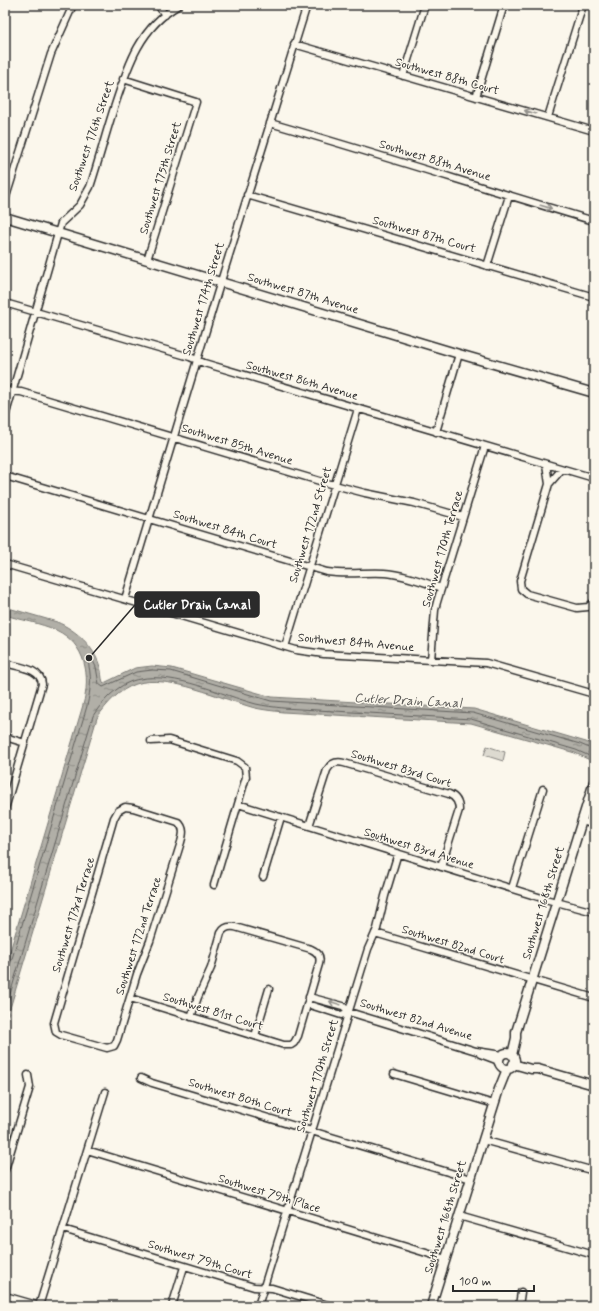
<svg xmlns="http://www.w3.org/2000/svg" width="599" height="1311" font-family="Mynerve,sans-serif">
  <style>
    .park { fill: #dddad0; stroke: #84827e }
    .water { fill: url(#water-ripples); stroke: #7b7a75 }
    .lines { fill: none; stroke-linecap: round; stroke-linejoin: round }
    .shore { stroke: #61605d; stroke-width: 1 }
    .minor-casing { stroke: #2b2b2b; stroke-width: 9 }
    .tertiary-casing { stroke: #2b2b2b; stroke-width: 11 }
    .minor { stroke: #fbf7ec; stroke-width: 6 }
    .tertiary { stroke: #fbf7ec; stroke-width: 8 }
    .oneway { stroke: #93918c }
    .labels { text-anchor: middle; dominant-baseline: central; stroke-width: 3; stroke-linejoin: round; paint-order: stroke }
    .street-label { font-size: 12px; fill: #2b2b2b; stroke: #fbf7ec }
    .water-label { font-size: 13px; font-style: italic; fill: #5a5956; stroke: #fbf7ec }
    .leader { fill: none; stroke: #2b2b2b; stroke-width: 1.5 }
    .callout-dot { fill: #2b2b2b; stroke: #fbf7ec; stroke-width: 1.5 }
    .callout { fill: #2b2b2b; stroke: #2b2b2b; stroke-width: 1.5 }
    .callout-label { font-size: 13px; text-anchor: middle; font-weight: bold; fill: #fff }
  </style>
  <defs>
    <pattern id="water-ripples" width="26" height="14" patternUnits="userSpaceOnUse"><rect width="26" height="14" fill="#b1afa7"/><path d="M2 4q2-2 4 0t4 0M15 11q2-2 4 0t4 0" fill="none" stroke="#908f88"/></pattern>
  </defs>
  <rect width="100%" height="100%" fill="#fbf7ec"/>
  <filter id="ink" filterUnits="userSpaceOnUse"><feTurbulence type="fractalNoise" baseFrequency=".025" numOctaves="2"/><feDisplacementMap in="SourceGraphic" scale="8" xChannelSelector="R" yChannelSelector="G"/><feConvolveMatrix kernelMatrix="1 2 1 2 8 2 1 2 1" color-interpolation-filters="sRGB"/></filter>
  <g filter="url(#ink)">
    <path class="park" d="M487,746l18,6 -2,9 -19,-6z"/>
    <path class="water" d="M5,607l52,15c19,8 37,24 43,45 2,5 1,10 3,15l1,1 31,-15 17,-2 20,2 100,29 202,12 112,33 8,4v16l-19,-9 -104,-30 -188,-11c-9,-1 -19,-2 -28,-4 -31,-8 -88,-35 -119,-24 -17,6 -29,19 -39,34l-92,307v-57l78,-263c8,-29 3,-61 -27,-75 -16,-7 -35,-10 -51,-15z"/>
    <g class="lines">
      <path class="shore" d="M5,966l4,-1 2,-3 76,-256c4,-17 5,-31 0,-48l1,-2 3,1 5,10 3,17 4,3 33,-15 16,-2 19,1 100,30 202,12 107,31 14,6
        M5,1011l88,-295c10,-16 27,-34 47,-37 35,-7 82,16 116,25 9,2 18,3 27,4l188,11 105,31 18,8"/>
      <defs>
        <path id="minor" d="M158,5l7,10
          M294,44l300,87
          M403,76l22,-71
          M123,79l73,23 -49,158
          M476,97l28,-92
          M548,117l35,-112
          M270,123c108,31 216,66 324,98
          M247,195l347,102
          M5,200l46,-146 22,-49
          M487,266l22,-70
          M5,303l185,54 14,6 390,115
          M5,391l16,1 302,90 42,11 49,10 49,14
          M5,417l56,-194 19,-18 10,-18c9,-27 16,-55 25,-82 13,-40 25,-78 64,-100
          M436,432l23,-78
          M546,464l3,20 -29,97 1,8 6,5 50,14 11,-1 6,-5
          M5,476l322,96c19,3 38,0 57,1 19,1 39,9 57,15
          M549,484l13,-15
          M5,564l291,86 28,4 162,9 108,31
          M125,599l92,-305 90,-289
          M285,647l73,-238
          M431,660l4,-50 2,-8 48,-156
          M5,663c13,4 36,5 37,21l-37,125
          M5,737l20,6
          M151,741l18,-1 68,21 8,6 1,10 -32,108
          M238,804l307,95 49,13
          M125,807l8,1 45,14c7,6 5,13 3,20l-31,99 -13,33 -20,66 -3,6 -7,2 -46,-13 -5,-3 -2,-9 60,-205 4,-7z
          M582,821l12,4
          M309,826l18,-56c4,-7 9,-9 17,-7l105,31c7,3 10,8 10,16l-18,57
          M263,877l18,-60
          M512,888l31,-99
          M375,933l219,65
          M309,997l34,9 6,6 127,39 26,4
          M130,998l154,47h7l3,-2 4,-7 21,-72c2,-7 -1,-12 -8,-15l-76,-22c-6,-1 -11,0 -14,6l-10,35 -13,29 -7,20
          M307,1004l34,11 8,-3
          M255,1036l14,-47
          M480,1054l16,6 3,4
          M394,1074l100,30
          M141,1078l11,5 319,96
          M483,1140l111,31
          M87,1150l359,109
          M5,1170l25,-83 -2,-12
          M459,1216l135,39
          M63,1229l191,58 18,1 59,18
          M5,1296l35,10
          M39,1306l66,-214
          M172,1306l12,-39
          M258,1306l110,-357 9,-20 8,-33 13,-43
          M519,1306l2,-14"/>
        <path id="tertiary" d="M5,217l454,137 135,39
          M499 1061a8 8 0 1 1 16 0a8 8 0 1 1-16 0Z
          M512,1055l4,-17v-6l78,-250
          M513,1064l18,5h7l56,16
          M431,1306l68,-217 8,-20"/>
      </defs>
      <use href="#minor" class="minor-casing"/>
      <use href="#tertiary" class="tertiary-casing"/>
      <use href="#minor" class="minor"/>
      <use href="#tertiary" class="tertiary"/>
    </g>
    <defs><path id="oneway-shaft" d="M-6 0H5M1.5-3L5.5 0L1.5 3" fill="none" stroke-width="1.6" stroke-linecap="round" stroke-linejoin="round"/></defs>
    <g class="oneway">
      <use href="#oneway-shaft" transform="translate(530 112) rotate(-164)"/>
      <use href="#oneway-shaft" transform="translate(546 207) rotate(16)"/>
      <use href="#oneway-shaft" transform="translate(335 1003) rotate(-163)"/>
    </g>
  </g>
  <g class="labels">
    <g class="street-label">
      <text transform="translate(447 77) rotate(16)">Southwest 88th Court</text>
      <text transform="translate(92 136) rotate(-71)">Southwest 176th Street</text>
      <text transform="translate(435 161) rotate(17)">Southwest 88th Avenue</text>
      <text transform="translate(161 178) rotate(-73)">Southwest 175th Street</text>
      <text transform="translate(424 235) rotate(16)">Southwest 87th Court</text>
      <text transform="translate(303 294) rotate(17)">Southwest 87th Avenue</text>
      <text transform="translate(204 299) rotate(-73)">Southwest 174th Street</text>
      <text transform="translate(302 381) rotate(16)">Southwest 86th Avenue</text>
      <text transform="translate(237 445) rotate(17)">Southwest 85th Avenue</text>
      <text transform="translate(311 525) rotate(-73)">Southwest 172nd Street</text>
      <text transform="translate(225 530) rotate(17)">Southwest 84th Court</text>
      <text transform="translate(443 549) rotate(-74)">Southwest 170th Terrace</text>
      <text transform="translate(356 643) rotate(5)">Southwest 84th Avenue</text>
      <text transform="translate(401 769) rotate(17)">Southwest 83rd Court</text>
      <text transform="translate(419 849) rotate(17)">Southwest 83rd Avenue</text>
      <text transform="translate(544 903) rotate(-73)">Southwest 168th Street</text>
      <text transform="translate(74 915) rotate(-73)">Southwest 173rd Terrace</text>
      <text transform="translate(139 936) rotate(-72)">Southwest 172nd Terrace</text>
      <text transform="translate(453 945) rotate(17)">Southwest 82nd Court</text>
      <text transform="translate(213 1012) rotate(17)">Southwest 81st Court</text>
      <text transform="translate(416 1020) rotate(17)">Southwest 82nd Avenue</text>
      <text transform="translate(318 1076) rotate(-73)">Southwest 170th Street</text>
      <text transform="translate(240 1098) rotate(17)">Southwest 80th Court</text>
      <text transform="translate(269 1194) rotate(17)">Southwest 79th Place</text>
      <text transform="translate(446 1217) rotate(-73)">Southwest 168th Street</text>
      <text transform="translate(200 1260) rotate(17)">Southwest 79th Court</text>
    </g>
    <g class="water-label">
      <text transform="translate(408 701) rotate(3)">Cutler Drain Canal</text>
    </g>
  </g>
  <path class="leader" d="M89 658L135 605"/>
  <circle class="callout-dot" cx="89" cy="658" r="4"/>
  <rect class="callout" x="135" y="592" width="124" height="25" rx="4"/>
  <g class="callout-label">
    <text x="197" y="609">Cutler Drain Canal</text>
  </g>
  <rect width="599" height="1311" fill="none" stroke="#fbf7ec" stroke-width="20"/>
  <rect x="10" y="10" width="579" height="1291" fill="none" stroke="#2b2b2b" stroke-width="1.5" filter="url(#ink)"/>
  <path d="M453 1285v6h81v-6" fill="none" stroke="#2b2b2b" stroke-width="2"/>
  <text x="459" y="1285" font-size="12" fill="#2b2b2b" stroke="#fbf7ec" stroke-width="3" paint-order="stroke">100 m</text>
</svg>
